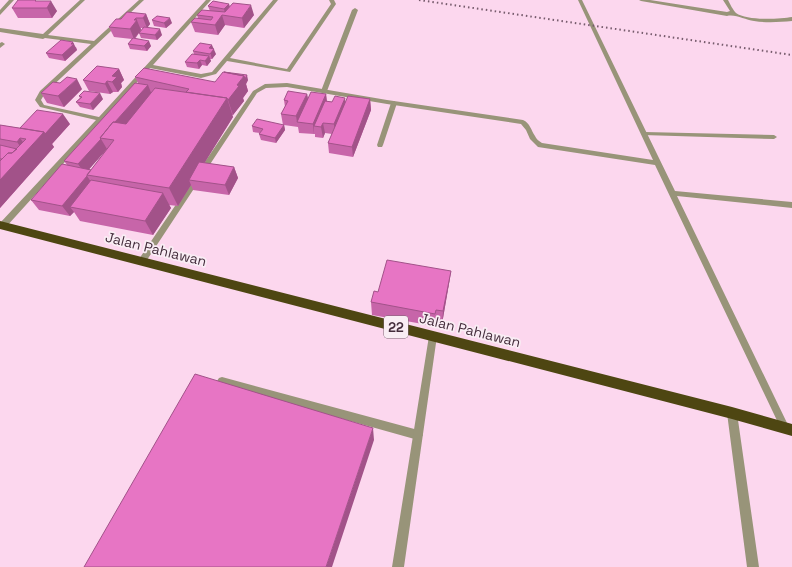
<svg xmlns="http://www.w3.org/2000/svg" width="792" height="567" font-family="'Space Grotesk',sans-serif">
  <style>
    .lines { fill: none; stroke-linecap: round; stroke-linejoin: round }
    .service { fill: #989479; fill-rule: evenodd }
    .minor { fill: #989479; fill-rule: evenodd }
    .trunk { fill: #4e4612; fill-rule: evenodd }
    .rail { stroke: #765b6c; stroke-width: 2; stroke-dasharray: 1.5 3; stroke-linecap: butt }
    .wall { fill: #c765a9; fill-rule: evenodd }
    .shaded-wall { fill: #a25289 }
    .building { fill: #e775c4; stroke: #a25289 }
    .labels { text-anchor: middle; dominant-baseline: central; stroke-width: 3.5; stroke-linejoin: round; paint-order: stroke }
    .shield { fill: #f9edf4; stroke: #7a6773; stroke-width: 1 }
    .shield-label { font-size: 13px; font-weight: bold; fill: #442d3c }
    .street-label { font-size: 14px; fill: #442d3c; stroke: #f9edf4 }
  </style>
  <rect width="100%" height="100%" fill="#fcd7ee"/>
  <g class="lines">
    <path class="service" d="M355,8l3,2 -31,81 -1,1h-4l-1,-1 31,-81z
      M394,101l3,2 -14,42 -1,2h-4l-1,-2 14,-42z
      M645,132l129,3 3,2 -3,2 -131,-4v-2z
      M222,377l196,53 3,2 2,3 -2,3 -3,2 -196,-55 -3,-1 -2,-3 2,-3z"/>
    <path class="minor" d="M9,0h5l-14,15v-5z
      M80,0h5l-37,35 46,6 45,-41h5l-99,93 -4,7 3,5 55,12 107,-117h5l-58,65 48,9 11,-2 61,-72h5l-48,58 57,11 44,-65 -2,-4h5l2,4 -46,68 -63,-11 -11,13 -15,4 -51,-10 -144,159h-6v-4l96,-103 -56,-13 -5,-7 5,-9 51,-47 -46,-6 -2,1 -43,-7v-4l43,6z
      M578,0h4l93,191 117,11v6l-115,-12 111,229 2,3 -2,3 -3,2 -3,-2 -127,-266 -117,-18 -8,-8 -4,-9 -5,-6 -134,-20 -100,-17 -21,1 -9,5 -112,170h-6l-1,-2 1,-2 114,-168 12,-7 22,-1 100,17 136,20c7,3 8,10 12,16 1,3 4,5 7,7l111,17z
      M639,0h11l77,12 3,-1 -7,-11h5c2,4 5,10 8,13 11,8 43,6 56,4v4c-12,1 -25,2 -38,0 -9,-1 -18,-7 -27,-5l-86,-15z
      M2,42l3,2 -5,4v-5z
      M433,332l3,1 1,3 -33,231h-12l37,-231 1,-3z
      M732,408l3,2 2,3 22,154h-12l-20,-154 2,-3z"/>
    <path class="trunk" d="M0,221l732,186 60,17v12l-60,-17 -732,-190z"/>
    <path class="rail" d="M419,0l373,55"/>
  </g>
  <path class="wall" d="M41,1l16,10 -5,7h-34l-6,-10z
    M229,4l1,3 24,8 -10,13 -19,-3 -7,10 -23,-3 -4,-10 7,-4 -1,-3 13,-4 -2,-5z
    M146,14l4,10 -3,4 15,7 -5,5 -16,-2 -2,-5 4,-5h-2v2l-6,9 16,7 -4,5 -17,-2 -2,-5 4,-5 -18,-2 -5,-10 12,-8z
    M152,20l20,3 -6,5 -12,-2z
    M76,47l1,3 -12,11 -16,-3 -3,-5z
    M193,51l23,3 -4,5h-2l1,2 -4,5 -5,-1 -3,4 -12,-2 -2,-5 9,-8z
    M119,69l5,11 -3,3 1,4 -4,5h-5l-3,2 -21,-3 -6,-11z
    M135,77l80,5 33,-2 -2,4 2,7 -5,7 1,3 -11,14h-1l1,2 -29,46 30,4 4,11 -9,17 -36,-5 -2,-5 -13,21 -9,-1 2,3 -18,27 -73,-14 -6,-9 -4,4 -31,-6 -8,-10 36,-35 -3,-4 74,-78zM107,149l-16,21 -2,-1z
    M82,89l-18,18 -17,-4 -6,-10z
    M307,94l1,5 18,-5 1,7 5,1h14l24,-3 1,11 -18,47 -24,-4 -1,-10 4,-9 -7,-1 -2,5 -8,-1v-3h-1l-15,-1 -1,-6 -14,-2 1,5 -9,13 -15,-3 -2,-6 1,-1 -7,-1 -1,-6 31,-1 -2,-11 4,-7 -1,-7z
    M79,96l24,3 -10,11 -13,-3 -4,-5 4,-4z
    M70,124l-18,20 2,3 -54,61v-83l20,3z
    M451,271l-9,53 -7,-2 -1,4 -62,-11 -1,-13 7,-10z"/>
  <path class="shaded-wall" d="M51,1l6,10 -5,7 -5,-10z
    M229,4l1,5 -5,5 -1,-5z
    M251,5l3,10 -10,13 -2,-10z
    M146,14l4,10 -3,4 -4,-10z
    M222,15l3,10 -7,10 -3,-10z
    M136,18l5,12 -7,9 -4,-10 4,-9z
    M170,18l2,5 -6,5 -2,-5z
    M160,29l2,6 -5,5 -2,-5z
    M149,41l2,5 -4,5 -3,-5z
    M73,42l4,8 -12,11 -3,-6z
    M212,45l4,9 -4,5 -3,-11z
    M209,56l2,5 -4,5 -2,-5z
    M200,60l2,5 -3,4 -2,-6z
    M119,69l5,11 -3,3 1,4 -4,5 -6,-10v-6z
    M247,75l1,5 -2,4 2,7 -5,7 1,3 -11,14 -5,-15 9,-15 7,-9z
    M77,79l5,10 -18,18 -6,-11z
    M107,81l6,11 -3,2 -5,-10z
    M148,85l4,10 -38,45 -13,-2z
    M100,93l3,6 -10,11 -3,-6z
    M307,94l2,10 -12,18 -1,-6z
    M326,94l1,11 -13,21v8l-1,-10z
    M227,98l6,19 -39,63h-5l2,5 -13,21 -9,-18z
    M345,98l1,10 -11,26 -1,-10z
    M370,99l1,11 -18,47 -1,-10z
    M63,114l7,10 -18,20 2,3 -54,61v-42l25,-13 -8,-11 3,-4 8,11 16,-17z
    M323,123l2,10 -2,5 -2,-11z
    M284,125l1,5 -9,13 -1,-5z
    M101,139l6,10 -22,25 -7,-10z
    M234,167l4,11 -9,17 -4,-10z
    M87,176l7,10 -24,21 4,5 -4,4 -8,-10z
    M163,193l8,15 -18,27 -8,-14z
    M451,271l-2,13 -7,40 1,-13z
    M373,428l1,12 -42,127h-6z"/>
  <path class="building" d="M18,0h18l-1,1h16l-4,7h-35z
    M213,1l16,3 -5,5 -16,-3z
    M233,3l18,2 -9,13 -20,-3 -7,10 -24,-3 4,-4 16,2 2,-3 -16,-2 5,-5 23,2z
    M127,12l19,2 -3,4h-7l-2,2h3l-7,9 -21,-2 7,-8h5z
    M157,16l13,2 -6,5 -12,-3z
    M144,27l16,2 -5,6 -16,-2z
    M133,38l16,3 -5,5 -16,-2z
    M61,40l12,2 -2,2h3l-12,11 -16,-2z
    M200,43l12,2 -3,3 5,1 -4,5 -17,-3z
    M192,54l17,2 -4,5 -5,-1 -3,3 -12,-1z
    M97,66l22,3 -7,7 5,1 -5,5 -5,-1 -2,3 -22,-4z
    M144,68l71,14 8,-10 21,4 -7,9 2,1 -11,14 -1,-2 -41,-6 3,-3 -54,-12z
    M224,72l23,3 -2,4 -1,-3z
    M67,77l10,2 -19,17 -17,-3 12,-11 7,1z
    M135,83l13,2 -33,37h-2l-13,16 1,1 -23,25 -14,-3z
    M155,88l72,10 -58,90 -82,-13 27,-35 -14,-2 13,-16 13,2z
    M84,91l16,2 -10,11 -14,-2 6,-5 -3,-1z
    M288,91l19,3 -11,22 -15,-2 7,-13 -4,-1z
    M311,92l15,2 -13,30 -16,-2z
    M335,96l10,2 -11,26 -11,-1 -2,4 -7,-1 11,-25 7,1z
    M348,96l22,3 -18,48 -24,-4z
    M37,110l26,4 -18,20 -1,-2 -24,-4z
    M257,119l27,6 -9,13 -16,-4 4,-5 -11,-3z
    M0,125l44,7 -44,48v-19l8,-8h4l14,-14 -6,-1 -3,4 -17,-3z
    M0,145l17,4 -5,4h-4l-6,6h-2z
    M199,162l35,5 -9,18 -36,-5z
    M62,164l29,6 -4,5v1l-25,30 -31,-6z
    M91,180l72,13 -18,28 -75,-14z
    M387,260l64,11 -8,40 -7,-1 -1,4 -64,-12 3,-11 4,1z
    M195,374l178,54 -47,139h-242z"/>
  <g class="labels">
    <rect class="shield" x="384" y="316" width="24" height="22" rx="3"/>
    <g class="shield-label">
      <text x="396" y="327">22</text>
    </g>
    <g class="street-label">
      <text transform="translate(156 249) rotate(14)">Jalan Pahlawan</text>
      <text transform="translate(470 330) rotate(14)">Jalan Pahlawan</text>
    </g>
  </g>
</svg>
